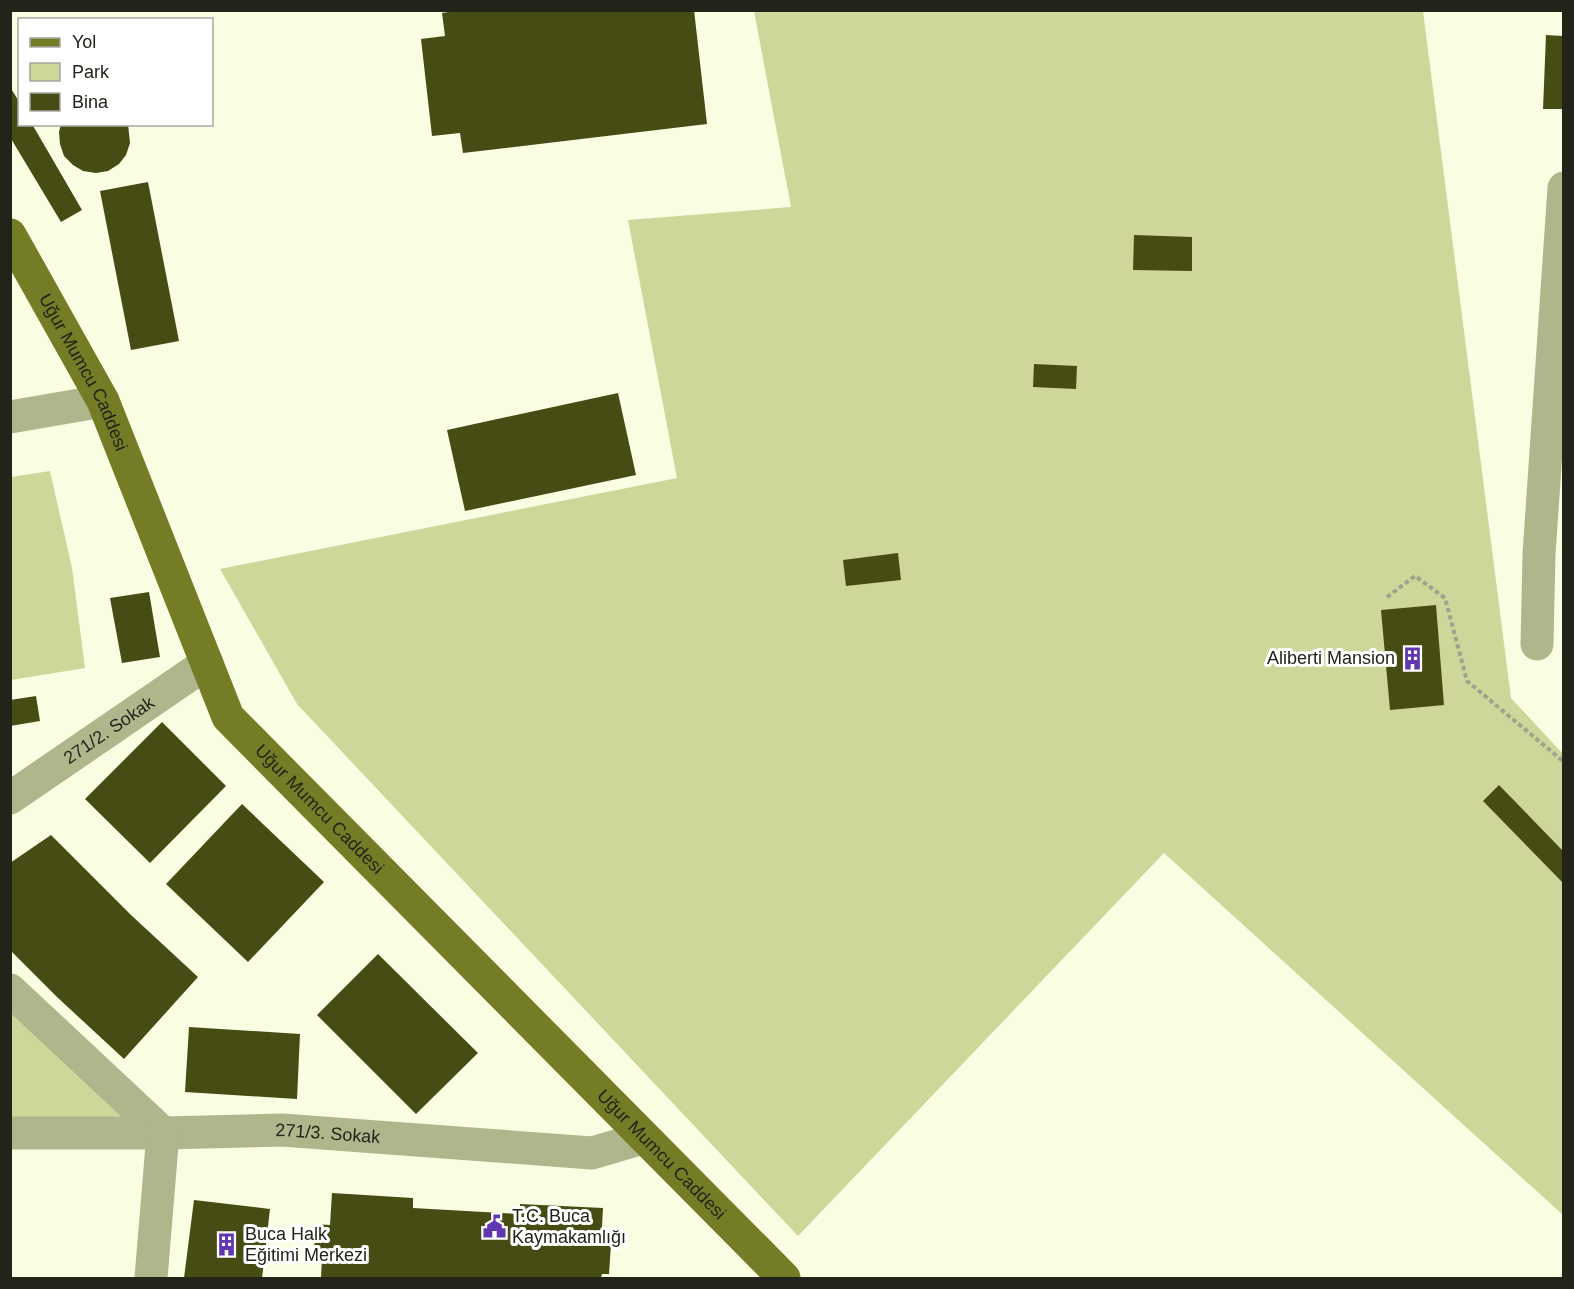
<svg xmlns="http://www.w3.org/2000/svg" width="1574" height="1289" font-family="Arial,sans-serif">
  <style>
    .green { fill: #ced699 }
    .building { fill: #474c15 }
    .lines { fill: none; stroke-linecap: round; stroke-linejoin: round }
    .path { stroke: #9fa28d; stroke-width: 4; stroke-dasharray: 4.5 3; stroke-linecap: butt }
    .minor { stroke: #b0b68c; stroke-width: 33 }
    .major { stroke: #757c26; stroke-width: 33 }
    .labels { text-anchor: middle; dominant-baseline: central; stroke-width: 6; stroke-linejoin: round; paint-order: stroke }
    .street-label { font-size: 18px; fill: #22241a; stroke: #fff }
    .poi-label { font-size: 18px; fill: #22241a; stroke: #fff; text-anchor: start }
  </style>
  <rect width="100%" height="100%" fill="#f9fde1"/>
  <path class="green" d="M754,11h669l88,687 52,56v461l-399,-362 -366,383 -501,-532 -77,-135 457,-91 -49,-258 163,-13z
    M50,471l22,97 13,100 -74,12v-203z
    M11,999l130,125 -130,-4z"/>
  <path class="building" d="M461,10h233l13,114 -244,29 -3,-20 -28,3 -11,-97 24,-3 -3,-23z
    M1546,35l17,1v73h-20z
    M10,87l10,16v21h12l50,86 -21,12 -51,-85z
    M61,124h67l2,19 -4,12 -7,9 -11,7 -12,2 -13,-2 -10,-6 -9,-9 -4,-12 -1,-12z
    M148,182l31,159 -48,9 -31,-159z
    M1134,235l58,2v34l-59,-1z
    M1034,364l43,2 -1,23 -43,-2z
    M618,393l18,82 -171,36 -18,-81z
    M898,553l3,27 -55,6 -3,-26z
    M149,592l11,65 -38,6 -12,-65z
    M1436,605l8,100 -54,5 -9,-100z
    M36,696l4,25 -30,5v-26z
    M162,722l64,64 -76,77 -65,-64z
    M1499,785l64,66v32l-80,-82z
    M242,804l82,78 -76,80 -82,-78z
    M51,835l80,80 67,62 -74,82 -67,-62 -47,-47v-87z
    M378,954l100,99 -62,61 -99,-99z
    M189,1027l111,7 -3,65 -112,-7z
    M332,1193l81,5v10l107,6v-10l83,4 -2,36h10l-2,30h-7l-1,4h-280l1,-21h-8l1,-33 15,1z
    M194,1200l76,9 -8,69h-78z"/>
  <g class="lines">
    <path class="path" d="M1387,597l28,-21 30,22 22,83 97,81"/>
    <g class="minor">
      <path d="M10,417l93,-16"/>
      <path d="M1537,644l2,-90 25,-366"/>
      <path id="s1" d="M10,798l197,-135"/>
      <path d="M10,990l153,143"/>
      <path id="s2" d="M10,1133h153l119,-3 310,23 51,-15"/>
      <path d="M151,1278l12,-145"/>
    </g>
    <path class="major" id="s3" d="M10,235l93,166 125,316 556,561"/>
  </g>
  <defs>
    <symbol id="building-bare" viewBox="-9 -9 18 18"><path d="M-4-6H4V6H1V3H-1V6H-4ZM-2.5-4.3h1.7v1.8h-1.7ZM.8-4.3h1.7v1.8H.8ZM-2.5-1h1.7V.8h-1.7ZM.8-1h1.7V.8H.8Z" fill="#6137af" stroke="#fff" stroke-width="2.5" paint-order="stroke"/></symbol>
    <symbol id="civic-bare" viewBox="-9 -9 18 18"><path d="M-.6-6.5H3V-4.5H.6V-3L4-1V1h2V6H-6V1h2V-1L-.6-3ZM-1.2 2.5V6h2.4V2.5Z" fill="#6137af" stroke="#fff" stroke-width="2.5" paint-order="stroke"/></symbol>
  </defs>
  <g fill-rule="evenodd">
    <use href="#building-bare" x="1396" y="642" width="33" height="33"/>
    <use href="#civic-bare" x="478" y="1210" width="33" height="33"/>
    <use href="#building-bare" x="210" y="1228" width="33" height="33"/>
  </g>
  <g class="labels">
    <g class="street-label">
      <text stroke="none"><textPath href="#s3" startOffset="156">Uğur Mumcu Caddesi</textPath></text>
      <text stroke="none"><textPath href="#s1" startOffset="120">271/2. Sokak</textPath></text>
      <text stroke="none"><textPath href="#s3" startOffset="660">Uğur Mumcu Caddesi</textPath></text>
      <text stroke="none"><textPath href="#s2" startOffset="318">271/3. Sokak</textPath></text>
      <text stroke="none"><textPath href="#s3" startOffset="1146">Uğur Mumcu Caddesi</textPath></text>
    </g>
    <g class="poi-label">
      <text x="1395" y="658" text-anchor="end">Aliberti Mansion</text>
      <text x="512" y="1216">T.C. Buca<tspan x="512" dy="21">Kaymakamlığı</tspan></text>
      <text x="245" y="1234">Buca Halk<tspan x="245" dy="21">Eğitimi Merkezi</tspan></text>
    </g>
  </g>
  <rect width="1574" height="1289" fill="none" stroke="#22241a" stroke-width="24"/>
  <rect x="18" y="18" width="195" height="108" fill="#ffffff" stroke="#a7a7a3" stroke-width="1.5"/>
  <rect x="30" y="38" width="30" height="9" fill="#757c26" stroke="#a7a7a3" stroke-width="1.5"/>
  <text x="72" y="48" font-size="18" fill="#22241a">Yol</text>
  <rect x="30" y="63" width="30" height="18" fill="#ced699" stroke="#a7a7a3" stroke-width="1.5"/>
  <text x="72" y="78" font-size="18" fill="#22241a">Park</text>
  <rect x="30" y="93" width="30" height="18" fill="#474c15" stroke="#a7a7a3" stroke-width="1.5"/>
  <text x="72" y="108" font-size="18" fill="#22241a">Bina</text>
</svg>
